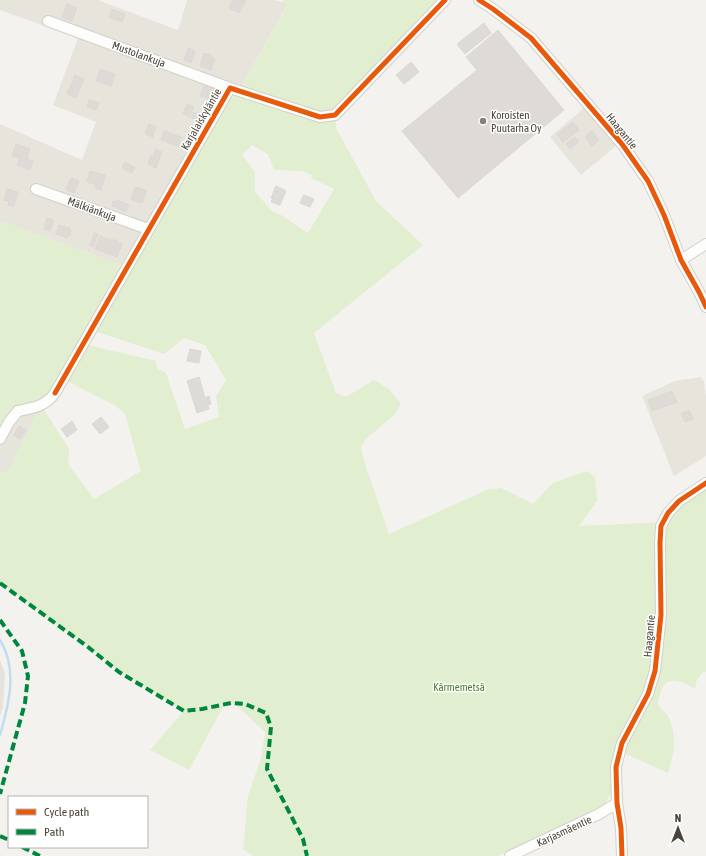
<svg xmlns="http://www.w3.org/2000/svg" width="706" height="856" font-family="'Asap Condensed',sans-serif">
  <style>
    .residential { fill: #e7e4dc }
    .industrial { fill: #e6e2de }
    .green { fill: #e1eecf; fill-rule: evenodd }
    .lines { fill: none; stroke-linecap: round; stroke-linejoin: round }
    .stream { stroke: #c0ddf1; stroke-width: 2.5 }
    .building { fill: #dedbd6; stroke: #dcd9d4 }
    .minor-casing { stroke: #d2d0cb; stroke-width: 12 }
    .minor { stroke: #fdfdfc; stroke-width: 10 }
    .quiet { stroke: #00873e; stroke-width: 4; stroke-dasharray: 8 4; stroke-linecap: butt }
    .cycleway-casing { stroke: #fff; stroke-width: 8 }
    .cycleway { stroke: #e8590c; stroke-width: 5 }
    .poi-dot { fill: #868178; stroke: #fff; stroke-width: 1.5 }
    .labels { text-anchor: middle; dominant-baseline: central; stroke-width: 3; stroke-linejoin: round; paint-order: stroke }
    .street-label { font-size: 11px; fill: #4b4439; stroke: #fff }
    .poi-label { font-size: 11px; fill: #4b4439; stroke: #fff; text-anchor: start }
    .park-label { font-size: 11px; fill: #4a7f2a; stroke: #fff }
  </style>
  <rect width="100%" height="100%" fill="#f4f2ee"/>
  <path class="residential" d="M0,0h98l80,30 9,-30h88l13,4 -49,87 -112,175 -11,-3 -116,-42v-97l82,36 14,-38 -43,-17 25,-67 -78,-28z
    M584,108l33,37 -36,30 -31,-38z
    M701,377l3,4 2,16v59l-32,20 -32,-80 33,-15z
    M41,405l-33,67 -8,1v-34l18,-28z"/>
  <path class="industrial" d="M0,660l5,13 -2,34 -3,9z"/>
  <path class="green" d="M284,0h161l-110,115 1,13 40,73 47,44 -109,88 22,60 10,4 28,-17 15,9 12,15 -6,10 -30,26 -4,8 4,16 24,70 100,-45 12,-1 32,16 20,-21 34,-12 8,6 2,24 -18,25 88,-4c10,-15 24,-25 39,-35v185h-3l-6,7 -2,10c-11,-7 -28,-16 -34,2 -1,4 -3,8 -3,12 1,6 9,9 11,15 8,18 5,37 -1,55l-42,-19 -11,-3 -3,14 -1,28 -6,11 -107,52h-245l-10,-7 5,-53 13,-38 4,-26 -31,-29 -10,2 -35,65 -39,-20 34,-39 -65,-39 -31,-25 -88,-64v-110l8,-1 33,-67 -23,6 -18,28v-218l116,42 11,3 103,-178 9,3 49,-86 -6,-3zM252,145l16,9 6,16 28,1 10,4 -1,3 23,11 -26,44 -27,-18 -9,-4 -17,-19v-20l-13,-17zM91,330l73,24c7,-5 13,-11 20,-16l21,7 21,35 -10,16 3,21 -34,12 -19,-56 -8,-4 -2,-8 -73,-17zM63,379l53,27 9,8 16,57 -47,28 -26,-35 1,-15 -28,-44z"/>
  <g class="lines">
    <path class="stream" d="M0,640c18,29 9,64 0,95"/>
  </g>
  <path class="building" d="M233,0h13l-7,13 -10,-5z
    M67,4l10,4 -5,13 -10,-4z
    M112,9l13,5 -3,8 -13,-5z
    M484,23l7,10 -26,21 -8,-10z
    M498,30l66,80 -106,88 -56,-67 75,-61 -11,-13z
    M188,48l7,3 -4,12 -7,-3z
    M204,53l7,2v2l4,2 -4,11 -11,-4z
    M411,62l8,10 -15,12 -8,-9z
    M100,69l15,5 -4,12 -15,-5z
    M75,75l9,4 -8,19 -9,-4z
    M205,83l11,4 -5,12 -11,-3z
    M89,100l10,3 -3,7 -9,-3z
    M187,104l7,3 -5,10 -6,-4z
    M194,112l8,4 -2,6 -9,-5z
    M573,122l6,8 -16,12 -6,-8z
    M149,124l7,2 -3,11 -8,-3z
    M164,131l17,6 -3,9 -17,-6z
    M592,131l7,9 -7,6 -7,-9z
    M575,137l4,5 -9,7 -4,-5z
    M16,144l14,5 -3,10 6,2 -3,9 -13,-5 3,-7 -8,-2z
    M155,149l7,3 -6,16 -8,-4 3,-9 2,1z
    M125,162l10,5 -3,6 -10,-5z
    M90,171l15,4 -4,15 -6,-2 1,-3 -9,-3z
    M71,178l8,3 -5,12 -8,-3z
    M276,186l10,5 -6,14 -9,-3 2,-4h-2z
    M135,187l11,3 -3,12h-2l-1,1 -9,-4z
    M7,189l11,3 -4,14 -6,-1 1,-4 -5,-1z
    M304,195l10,4 -4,8 -10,-4z
    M117,200l12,5 -3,7 -14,-6 1,-5 3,1z
    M47,218l7,2 -4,11 -6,-2z
    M59,225l11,3 -1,2h2l-1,6 -2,-1 -1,3 -11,-4z
    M94,233l4,1 -5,13 -3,-1z
    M100,236l13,5 1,-2 8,5 -5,13 -22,-8z
    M190,349l11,2 -2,12 -12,-2z
    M199,377l6,21 4,-2 2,8 -3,1 1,4 -12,4 -10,-32z
    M672,391l5,11 -25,9 -4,-11z
    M689,410l4,9 -8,3 -4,-8z
    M101,417l8,10 -9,7 -8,-10z
    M72,421l5,9 -10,7 -6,-8z
    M19,426l7,4 -6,9 -6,-4z"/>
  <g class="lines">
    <defs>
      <path id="minor" d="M479,0l14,9 38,29 91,106 26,37 16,34 17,45 18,32 7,15
        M48,21l182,67
        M36,189l112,40
        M681,260l25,-16
        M0,439l9,-17 9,-11c15,-3 28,-5 37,-18l175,-305 90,29 15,-2 110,-115
        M510,856l89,-42 18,-11
        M622,856l-1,-28 -4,-25 -1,-36 6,-24 26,-49 7,-23 6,-56 -1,-72 1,-17 7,-13 11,-12 27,-18"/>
    </defs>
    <use href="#minor" class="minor-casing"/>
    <use href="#minor" class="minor"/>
    <path class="quiet" d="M0,583l88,64 31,25 65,39 18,-2 29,-6 14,1 21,9 5,14 -4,42 36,70 4,17
      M0,620l22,31 6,25 -3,27 -25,91
      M0,836l9,4
      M22,847l18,9"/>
    <defs>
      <path id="cycleway" d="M479,0l14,9 38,29 91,106 26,37 16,34 17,45 18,32 7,15
        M55,393l175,-305 90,29 15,-2 110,-115
        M622,856l-1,-28 -4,-25 -1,-36 6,-24 26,-49 7,-23 6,-56 -1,-72 1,-17 7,-13 11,-12 27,-18"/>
    </defs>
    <use href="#cycleway" class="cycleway-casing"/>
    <use href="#cycleway" class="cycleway"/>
  </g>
  <circle class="poi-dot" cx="483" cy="121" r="4"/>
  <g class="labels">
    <g class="street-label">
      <text transform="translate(139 54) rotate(20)">Mustolankuja</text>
      <text transform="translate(201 119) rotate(-60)">Karjalaiskyläntie</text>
      <text transform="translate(622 131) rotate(51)">Haagantie</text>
      <text transform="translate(92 209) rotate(20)">Mälkiänkuja</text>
      <text transform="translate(649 636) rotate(-85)">Haagantie</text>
      <text transform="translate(564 831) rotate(-25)">Karjasmäentie</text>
    </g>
    <g class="poi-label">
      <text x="491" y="115">Koroisten<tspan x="491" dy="13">Puutarha Oy</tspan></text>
    </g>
    <g class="park-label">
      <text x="459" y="687">Kärmemetsä</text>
    </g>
  </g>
  <rect x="8" y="796" width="140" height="52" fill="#ffffff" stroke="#b7b4b0"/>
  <rect x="16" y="809" width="20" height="6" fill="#e8590c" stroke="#b7b4b0"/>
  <text x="44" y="816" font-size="12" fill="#4b4439">Cycle path</text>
  <rect x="16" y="829" width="20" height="6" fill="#00873e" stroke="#b7b4b0"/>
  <text x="44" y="836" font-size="12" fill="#4b4439">Path</text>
  <g transform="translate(678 828)" stroke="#ffffff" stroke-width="3" paint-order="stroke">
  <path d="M0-3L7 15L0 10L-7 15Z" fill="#4b4439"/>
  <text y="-6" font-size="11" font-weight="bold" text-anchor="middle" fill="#4b4439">N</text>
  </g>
</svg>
